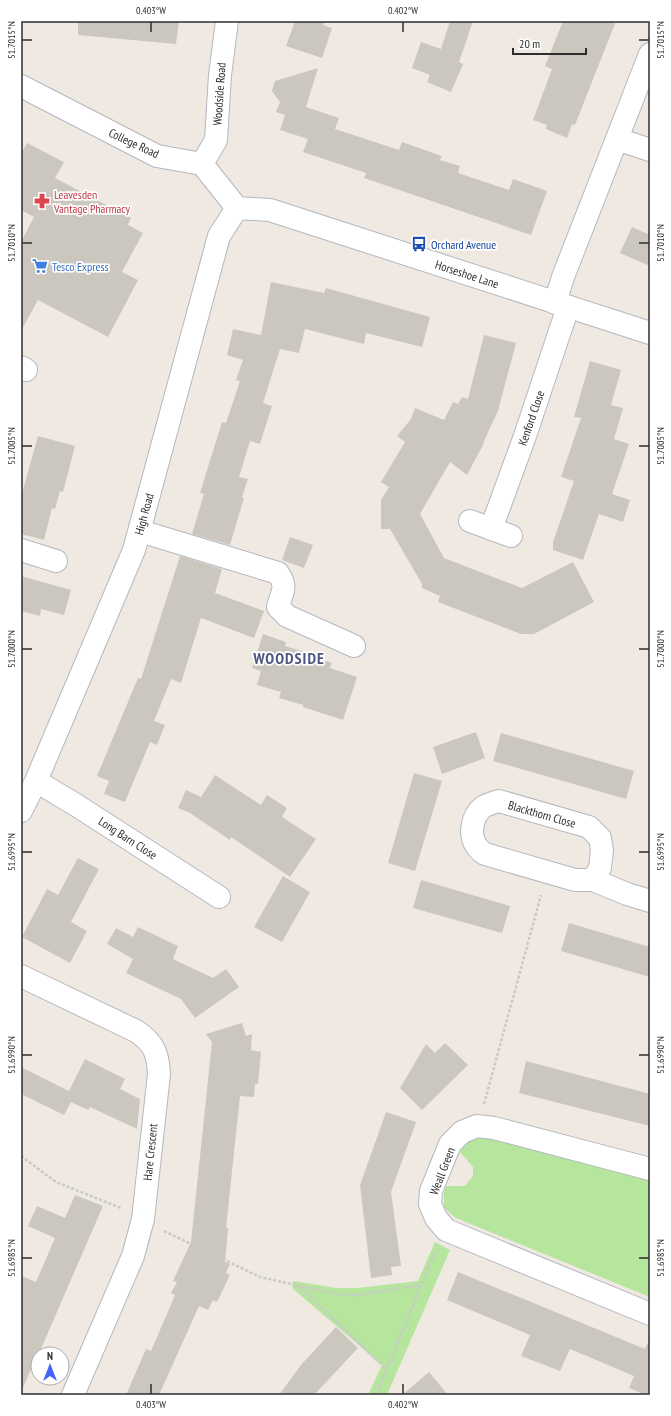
<svg xmlns="http://www.w3.org/2000/svg" width="671" height="1416" font-family="'PT Sans Narrow',sans-serif">
  <style>
    .green { fill: #b6e59e }
    .building { fill: #cbc7bf }
    .lines { fill: none; stroke-linecap: round; stroke-linejoin: round }
    .minor-casing { stroke: #b4b7c1; stroke-width: 24 }
    .path { stroke: #c9c9c9; stroke-width: 2.5; stroke-dasharray: 3 2; stroke-linecap: butt }
    .minor { stroke: #fff; stroke-width: 22 }
    .ticks { fill: none; stroke: #2e2e2e; stroke-width: 1.5 }
    .labels { text-anchor: middle; dominant-baseline: central; stroke-width: 3.5; stroke-linejoin: round; paint-order: stroke }
    .street-label { font-size: 12px; fill: #2e2e2e; stroke: #fff }
    .health-label { font-size: 12px; fill: #be3a42; stroke: #fff; text-anchor: start }
    .transit-label { font-size: 12px; fill: #164399; stroke: #fff; text-anchor: start }
    .shop-label { font-size: 12px; fill: #366cbe; stroke: #fff; text-anchor: start }
    .district-label { font-size: 16px; font-weight: bold; letter-spacing: 1px; fill: #4d5680; stroke: #fff }
    .neatline { fill: none; stroke: #2e2e2e; stroke-width: 1.5 }
    .ticks-label { font-size: 10px; text-anchor: middle; fill: #2e2e2e }
  </style>
  <rect width="100%" height="100%" fill="#efe9e1"/>
  <path class="green" d="M483,1137l167,42v118l-194,-79 -12,-10v-15l2,-7h19l8,-10v-9l-13,-15 7,-11z
    M435,1242l15,8 -63,145h-19l14,-30 -90,-77 1,-7 43,7h22l60,-7z"/>
  <path class="building" d="M78,21h101l-3,23 -98,-9z
    M295,21h29l-1,4 9,3 -10,30 -36,-12z
    M450,21h23l-14,41 4,2 -12,28 -24,-10 3,-7 -18,-7 9,-26 20,7z
    M563,21h53l-41,104 -3,-1 -5,14 -21,-9 1,-4 -14,-5 19,-51 -7,-3z
    M318,68l-12,39 33,11 -4,11 64,21 3,-8 40,14 -2,4 20,6 -2,7 51,17 4,-11 34,12 -16,44 -167,-57 2,-5 -63,-21 5,-13 -28,-9 5,-15 -9,-3 4,-10 -8,-11 3,-10z
    M27,143l37,19 -9,16 76,40 -3,7 15,8 -21,39 16,8 -30,57 -70,-37 -17,31v-89l13,-25 -13,-7v-56z
    M632,227l18,8v31l-30,-13z
    M271,282l53,11 2,-5 104,29 -8,30 -56,-14 -2,11 -59,-15 -6,24 -19,-4 -17,54 9,3 -12,38 -10,-3 -11,36 9,2 -6,18 2,1 -14,47 -38,-11 12,-40 -4,-1 8,-26 14,-45 4,1 14,-42 -4,-1 7,-20 -16,-5 6,-26 28,6z
    M484,335l32,8 -18,68 -15,32h1l-17,32 -17,-13 -30,52 24,44 78,30 51,-26 21,40 -60,32h-13l-83,-32 2,-6 -18,-8v-4l-32,-55h-9v-29l8,-13 -8,-5 24,-40 -8,-6 14,-17 4,-11 29,12 9,-18 5,2 4,-7 6,2z
    M590,361l31,9 -10,35 12,3 -9,31 15,5 -17,50 18,6 -7,22 -24,-8 -16,46 -30,-10v-8l21,-61 -13,-4 20,-59 -7,-1z
    M38,436l37,10 -12,46 -3,-1 -5,18 -3,-1 -8,32 -23,-6v-37z
    M290,537l23,8 -9,23 -22,-8z
    M180,556l42,13 -7,24 49,18 -10,27 -53,-20 -20,65 -10,-4 -17,42 11,4 -8,20 -7,-3 -25,60 -21,-8 5,-13 -12,-5 41,-98 3,1z
    M21,576l50,14 -7,25 -23,-6 -1,7 -19,-5z
    M263,634l23,8 -1,4 23,7v2l24,8 -2,5 27,9 -14,43 -40,-13v-2l-24,-7 2,-6 -24,-7 4,-14 -9,-3z
    M476,732l9,26 -43,16 -9,-27z
    M501,733l133,38 -8,28 -133,-38z
    M414,773l28,8 -27,90 -27,-8z
    M215,775l46,30 6,-10 20,13 -5,9 34,22 -26,38 -59,-40 -1,3 -40,-27 -12,-5 8,-18 15,7z
    M78,858l21,11 -28,53 16,9 -17,32 -48,-26 25,-48 11,6z
    M283,876l27,16 -28,50 -28,-15z
    M421,880l89,26 -8,27 -89,-25z
    M569,923l81,24v30l-89,-26z
    M138,927l40,19 -5,13 40,19 13,-9 13,18 -44,31 -14,-19 -55,-26 7,-14 -26,-15 9,-16 17,9z
    M242,1023l4,13 6,-2 -1,16 10,2 -3,32h-3l-1,13 -14,-1 -14,132h2l-3,34 5,2 -4,9 4,2 -13,27 -4,-2 -5,10 -9,-4 -40,89h-33l20,-46 5,2 24,-56 -4,-2 6,-11 -4,-1 18,-39 21,-200 -6,-8z
    M445,1043l23,22 -46,45 -22,-22 26,-44 9,9z
    M85,1059l40,20 -5,10 20,10 -3,30 -47,-22 -2,3 -17,-8 -7,13 -43,-21v-27l48,24z
    M526,1061l124,33v32l-131,-33z
    M386,1112l30,10 -25,70 10,74 -10,1 1,8 -21,3 -11,-93z
    M75,1195l28,11 -66,152h-1l-15,34v-116l15,6 19,-44 -27,-12 9,-20 28,12z
    M458,1272l187,77 5,-11v57h-4l-17,-7 5,-12 -64,-27 -10,22 -39,-15 9,-21 -83,-35z
    M336,1327l22,21 -44,47h-35l22,-30z
    M429,1372l19,23h-46z"/>
  <g class="lines">
    <defs>
      <path id="minor" d="M21,86l136,70 45,8 35,44
        M617,139l33,11
        M202,164l14,-24 4,-65 7,-54
        M237,208l33,2 380,123
        M555,303l8,-26 87,-223
        M21,367l5,3
        M470,521l41,15
        M491,529l34,-93 43,-129
        M140,531l138,42c10,15 4,18 0,34l9,9 67,30
        M21,550l35,11
        M36,781l40,24 143,92
        M21,811l15,-30 98,-231 85,-314 18,-28
        M593,880l7,-12 2,-18 -2,-12 -11,-11 -90,-26c-6,2 -12,3 -17,7 -10,8 -13,27 -6,37 2,4 6,7 9,9l90,26h18l34,14 23,7
        M21,976l115,55c18,12 22,22 23,43l-16,145 -10,37 -60,139
        M650,1169l-156,-41 -17,-2 -15,6 -12,12 -19,47 -1,13 6,14 10,12 204,84"/>
    </defs>
    <use href="#minor" class="minor-casing"/>
    <path class="path" d="M484,1104l57,-209
      M21,1156l35,26 65,26
      M164,1231l96,46 76,17 21,1 64,-10
      M299,1286l87,83
      M376,1395l60,-145"/>
    <use href="#minor" class="minor"/>
  </g>
  <path class="ticks" d="M151,22v10M403,22v10M22,40h10M639,40h10M22,243h10M639,243h10M22,446h10M639,446h10M22,649h10M639,649h10M22,852h10M639,852h10M22,1055h10M639,1055h10M22,1258h10M639,1258h10M151,1384v10M403,1384v10"/>
  <defs>
    <symbol id="pharmacy-bare" viewBox="-9 -9 18 18"><path d="M-2-6h4v4h4v4h-4v4h-4v-4h-4v-4h4Z" fill="#e0444e" stroke="#fff" stroke-width="2.5" paint-order="stroke"/></symbol>
    <symbol id="bus-bare" viewBox="-9 -9 18 18"><path d="M-5-6H5V4H4V6H2V4H-2V6H-4V4H-5ZM-3.5-4V0h7V-4ZM-3.5 1.2v1.5H-2V1.2ZM2 1.2v1.5H3.5V1.2Z" fill="#1a4fb4" stroke="#fff" stroke-width="2.5" paint-order="stroke"/></symbol>
    <symbol id="supermarket-bare" viewBox="-9 -9 18 18"><path d="M-6-5.5h2.5l.6 2H6L4.5 2H-2.5L-4.4-4H-6ZM-1.5 3.2a1.3 1.3 0 1 0 .1 0ZM3 3.2a1.3 1.3 0 1 0 .1 0Z" fill="#3f7fe0" stroke="#fff" stroke-width="2.5" paint-order="stroke"/></symbol>
  </defs>
  <g fill-rule="evenodd">
    <use href="#pharmacy-bare" x="31" y="190" width="22" height="22"/>
    <use href="#bus-bare" x="408" y="233" width="22" height="22"/>
    <use href="#supermarket-bare" x="29" y="255" width="22" height="22"/>
  </g>
  <g class="labels">
    <g class="street-label">
      <text transform="translate(219 94) rotate(-86)">Woodside Road</text>
      <text transform="translate(134 143) rotate(25)">College Road</text>
      <text transform="translate(467 274) rotate(18)">Horseshoe Lane</text>
      <text transform="translate(531 418) rotate(-71)">Kenford Close</text>
      <text transform="translate(144 514) rotate(-75)">High Road</text>
      <text transform="translate(542 814) rotate(16)">Blackthorn Close</text>
      <text transform="translate(128 838) rotate(33)">Long Barn Close</text>
      <text transform="translate(150 1152) rotate(-84)">Hare Crescent</text>
      <text transform="translate(442 1171) rotate(-69)">Weall Green</text>
    </g>
    <g class="health-label">
      <text x="54" y="194">Leavesden<tspan x="54" dy="14">Vantage Pharmacy</tspan></text>
    </g>
    <g class="transit-label">
      <text x="431" y="244">Orchard Avenue</text>
    </g>
    <g class="shop-label">
      <text x="52" y="266">Tesco Express</text>
    </g>
    <g class="district-label">
      <text x="289" y="658">WOODSIDE</text>
    </g>
  </g>
  <rect width="671" height="1416" fill="none" stroke="#ffffff" stroke-width="44"/>
  <g transform="translate(50 1366)"><circle r="19" fill="#ffffff" stroke="#ababab"/>
  <path d="M0-3L7 15L0 10L-7 15Z" fill="#4264fb"/>
  <text y="-6" font-size="11" font-weight="bold" text-anchor="middle" fill="#2e2e2e">N</text>
  </g>
  <path d="M513 48v6h73v-6" fill="none" stroke="#2e2e2e" stroke-width="2"/>
  <text x="519" y="48" font-size="12" fill="#2e2e2e" stroke="#ffffff" stroke-width="3" paint-order="stroke">20 m</text>
  <rect x="22" y="22" width="627" height="1372" class="neatline"/>
  <g class="ticks-label">
    <text x="151" y="14">0.403°W</text>
    <text x="403" y="14">0.402°W</text>
    <text transform="translate(11 40) rotate(-90)" y="4">51.7015°N</text>
    <text transform="translate(660 40) rotate(-90)" y="4">51.7015°N</text>
    <text transform="translate(11 243) rotate(-90)" y="4">51.7010°N</text>
    <text transform="translate(660 243) rotate(-90)" y="4">51.7010°N</text>
    <text transform="translate(11 446) rotate(-90)" y="4">51.7005°N</text>
    <text transform="translate(660 446) rotate(-90)" y="4">51.7005°N</text>
    <text transform="translate(11 649) rotate(-90)" y="4">51.7000°N</text>
    <text transform="translate(660 649) rotate(-90)" y="4">51.7000°N</text>
    <text transform="translate(11 852) rotate(-90)" y="4">51.6995°N</text>
    <text transform="translate(660 852) rotate(-90)" y="4">51.6995°N</text>
    <text transform="translate(11 1055) rotate(-90)" y="4">51.6990°N</text>
    <text transform="translate(660 1055) rotate(-90)" y="4">51.6990°N</text>
    <text transform="translate(11 1258) rotate(-90)" y="4">51.6985°N</text>
    <text transform="translate(660 1258) rotate(-90)" y="4">51.6985°N</text>
    <text x="151" y="1408">0.403°W</text>
    <text x="403" y="1408">0.402°W</text>
  </g>
</svg>
